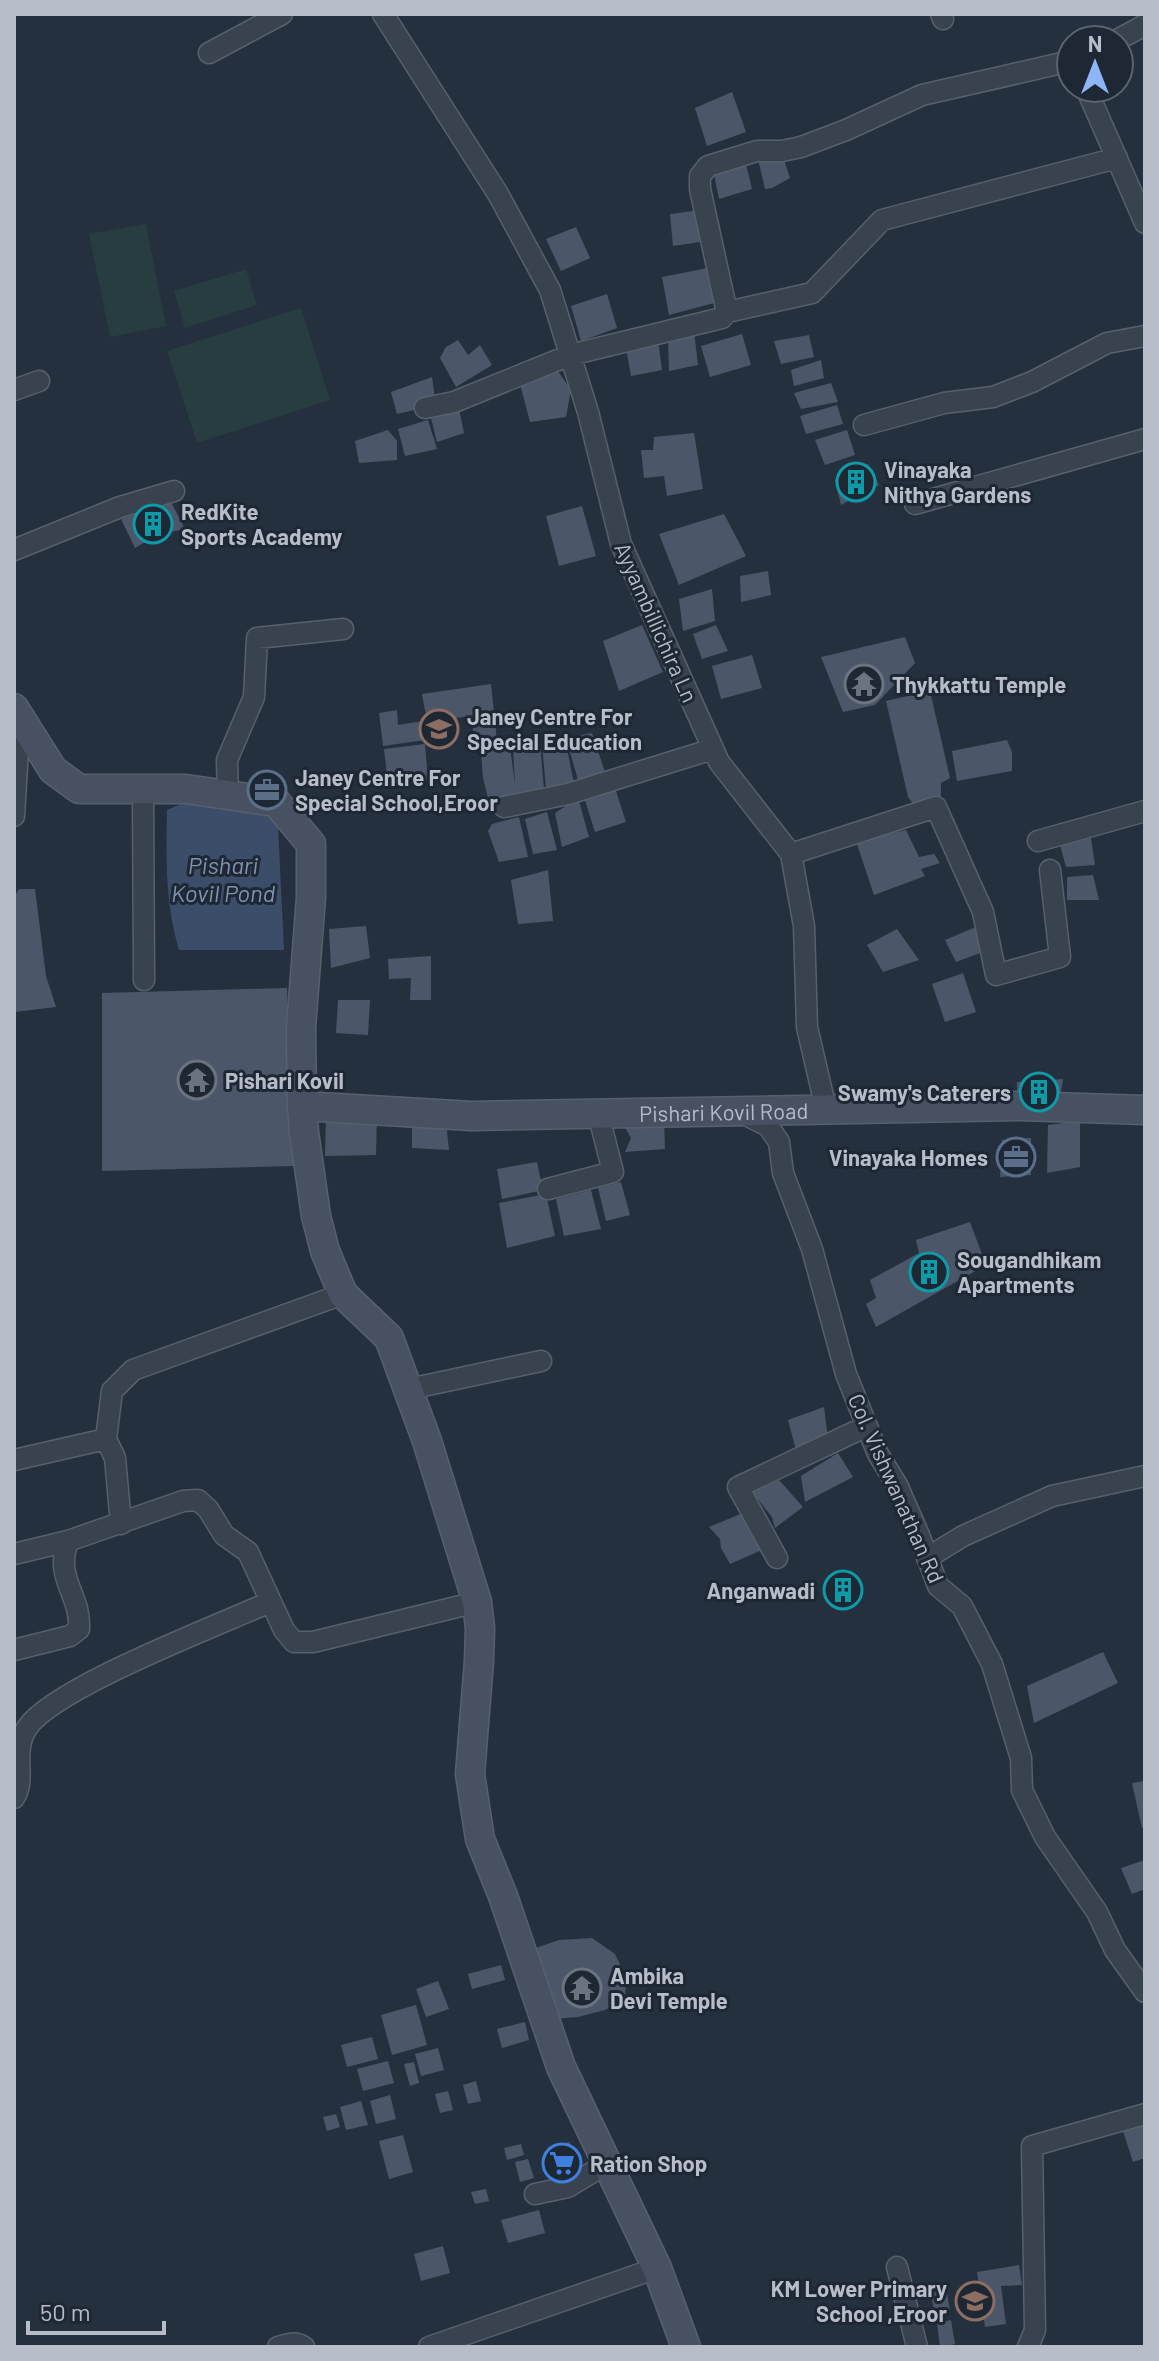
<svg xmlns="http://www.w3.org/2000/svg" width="1159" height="2361" font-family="Barlow,sans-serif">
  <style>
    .green { fill: #273d40 }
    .water { fill: #3b4d68 }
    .building { fill: #4b5768 }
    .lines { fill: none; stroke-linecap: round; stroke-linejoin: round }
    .street-casing { stroke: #57606c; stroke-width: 23 }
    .secondary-casing { stroke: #57606c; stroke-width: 31 }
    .street { stroke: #39424f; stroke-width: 20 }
    .secondary { stroke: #475162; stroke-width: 28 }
    .labels { text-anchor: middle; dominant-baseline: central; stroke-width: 6; stroke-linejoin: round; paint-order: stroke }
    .poi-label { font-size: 22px; font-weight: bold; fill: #b6bdc9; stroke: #1e2734; text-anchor: start }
    .street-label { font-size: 22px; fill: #b6bdc9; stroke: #1e2734 }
    .water-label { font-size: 24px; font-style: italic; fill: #7e93b1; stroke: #1e2734 }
  </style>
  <rect width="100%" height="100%" fill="#25303f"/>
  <path class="green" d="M146,224l20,102 -56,11 -21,-103z
    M246,269l11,36 -72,23 -11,-37z
    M301,308l29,92 -133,43 -30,-92z"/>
  <path class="water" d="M190,800l71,9 17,17 6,124h-105c-14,-47 -13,-92 -12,-140z"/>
  <path class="building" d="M732,92l14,40 -39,14 -12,-38z
    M782,154l8,24 -18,10 -7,1 -8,-34z
    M745,160l7,29 -33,10 -6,-29z
    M702,210l5,31 -34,5 -3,-32z
    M576,227l14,31 -29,13 -15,-32z
    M708,268l6,35 -45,12 -7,-38z
    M607,294l10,34 -36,13 -10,-35z
    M694,331l4,34 -29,6 -1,-31z
    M742,334l9,31 -41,12 -9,-31z
    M809,335l5,22 -33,7 -7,-23z
    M458,340l10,15 12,-10 12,20 -36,22 -16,-29 6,-11z
    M658,340l4,30 -31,6 -5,-28z
    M821,360l3,18 -30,8 -3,-16z
    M557,370l14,20 -5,27 -36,5 -10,-38z
    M432,377l4,28 -39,9 -6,-22z
    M831,383l7,19 -37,7 -7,-16z
    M837,405l6,19 -37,10 -6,-18z
    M459,409l5,24 -27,9 -6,-24z
    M428,420l9,29 -32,7 -7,-27z
    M388,430l9,11v19l-38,3 -4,-22z
    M847,430l8,25 -30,10 -10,-25z
    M694,433l9,56 -36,7 -3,-20 -20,2 -3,-28h12l1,-13z
    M868,464l11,21 -38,20 -6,-25z
    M171,502l14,27 -28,6 -22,13 -14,-29 24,-9 5,-4z
    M582,506l14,50 -37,10 -13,-50z
    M724,514l22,42 -67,29 -20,-51z
    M768,571l3,24 -30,7 -1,-26z
    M712,589l3,32 -32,10 -4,-32z
    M642,625l21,47 -44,19 -16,-50z
    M716,625l12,26 -26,8 -9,-25z
    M905,637l10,26 -40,42 -32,7 -22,-55z
    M752,655l10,33 -41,11 -9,-33z
    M491,684l6,57 -23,3 -2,-28 -45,5 -5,-27z
    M930,691l20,87 -9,5v15l-27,7 -6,-8 -22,-96z
    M397,710l1,15 25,-4 2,19 -42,6 -4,-33z
    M592,733l13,39 -27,8 -12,-42z
    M565,739l9,44 -28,6 -4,-45z
    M1007,740l5,12v19l-55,10 -5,-30z
    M425,744l3,36 -40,3 -4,-34z
    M540,744l4,45 -55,13 -6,-24 -2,-26 29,-5 5,37 -2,-36z
    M615,788l11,34 -31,10 -11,-35z
    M579,801l10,36 -27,10 -7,-34 14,-9z
    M547,812l10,38 -24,4 -8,-35z
    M519,817l9,40 -29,5 -11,-31 4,-7z
    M906,830l13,27 15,-3 6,9 -19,6 4,7 -51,19 -18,-54z
    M1091,838l4,27 -29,2 -6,-22z
    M548,870l5,51 -35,3 -7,-44z
    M1093,875l6,25h-32v-23z
    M19,889h16l11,87 10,31 -42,5v-115z
    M983,924l5,26 -32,12 -11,-22z
    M366,926l4,32 -39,10 -2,-39z
    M897,929l22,31 -36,12 -16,-27z
    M431,956v44h-21l1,-22 -22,1 -1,-20z
    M963,973l13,39 -31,10 -13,-38z
    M287,988l7,178 -192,5v-178z
    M338,1000h32l-2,35 -32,-2z
    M1063,1079l-4,25 -42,-3v-19z
    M326,1114h51l-1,41 -51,1z
    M664,1120l1,29 -40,3 6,-14 -9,-16z
    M1080,1121v46l-33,6 1,-48z
    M412,1122h34l3,28 -37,-2z
    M1031,1138v37l-31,2 2,-37z
    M537,1162l6,28 -41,9 -5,-30z
    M621,1182l9,33 -24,6 -8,-33z
    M591,1190l10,39 -37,7 -8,-37z
    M546,1194l9,42 -48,12 -8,-45z
    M970,1222l16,43 -110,62 -10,-23 10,-6 -6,-18 49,-27 -3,-13z
    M824,1407l4,32 -32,11 -8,-30z
    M838,1453l15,24 -48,25 -4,-26z
    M779,1480l24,27 -28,21 -3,-11 -20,-25z
    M743,1513l19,37 -32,14 -9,-16 -1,-9 -11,-12z
    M838,1575l20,19 -12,10 -18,-17z
    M1103,1652l15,31 -84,40 -7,-37z
    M1145,1781v46l-3,1 -10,-45z
    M1145,1860v29l-13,5 -11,-26z
    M592,1938l23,16 11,23 -1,22 -20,11 -27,7 -26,2 -22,-69 29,-10z
    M501,1965l4,15 -33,9 -4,-15z
    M438,1981l11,28 -23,8 -10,-28z
    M416,2005l11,40 -35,10 -11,-40z
    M525,2022l4,18 -27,8 -5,-19z
    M372,2037l6,22 -31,8 -6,-22z
    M438,2048l6,22 -23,6 -6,-22z
    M388,2061l6,22 -31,8 -6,-22z
    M414,2062l5,21 -9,3 -6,-22z
    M476,2081l5,20 -13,3 -5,-19z
    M448,2091l5,19 -13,3 -5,-19z
    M390,2095l6,24 -20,5 -6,-23z
    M361,2101l7,24 -22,5 -6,-23z
    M336,2114l4,13 -13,4 -4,-14z
    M1145,2125v33l-12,4 -11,-34z
    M403,2135l10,37 -24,7 -10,-38z
    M570,2142l7,37 -23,6 -6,-38z
    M521,2144l3,11 -17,5 -3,-12z
    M528,2159l6,19 -14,4 -5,-20z
    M486,2189l3,12 -14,3 -4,-12z
    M539,2210l6,23 -37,10 -7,-23z
    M443,2246l7,27 -29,8 -7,-27z
    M1019,2265l3,20 -21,1 5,38 -21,3 -8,-55z
    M946,2287l4,24 -16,2 -3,-23z
    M951,2320l4,24 -15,3 -3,-24z"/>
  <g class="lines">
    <defs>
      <path id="street" d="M383,14l115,180 52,96 38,122 33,132 98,218 72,92 13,72 3,101 19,82
        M941,14l2,5
        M1117,40l28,-15
        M209,53l73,-39
        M1086,88l59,135
        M727,312l85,-19 70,-73 235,-62
        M14,390l25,-9
        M425,408l29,-6 116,-47 152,-37 5,-6 -27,-123v-13l8,-10 49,-15h25l19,-4 45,-17 76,-35 149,-34
        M864,425l80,-22 49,-6 39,-15 75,-39 38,-7
        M915,504l230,-65
        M14,550l106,-43 54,-16
        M143,789l1,191
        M228,796l-1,-36 27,-63 3,-59 86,-9
        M504,807l64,-13 145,-45
        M14,816l6,-99
        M1038,841l107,-30
        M791,854l145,-47 47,105 13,63 64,-18 -10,-87
        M744,1114l24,12 11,16 4,31 29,76 34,125 32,80 19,31 22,50 19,51 24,20 30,58 29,94 1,32 23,47 52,75 18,38 30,42
        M548,1189l65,-17 -15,-59
        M409,1389l132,-28
        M106,1439l9,19 6,66
        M14,1460l92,-21 6,-48 21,-21 210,-76
        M14,1554l54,-13 115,-40 15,-1 10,9 16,26 24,17 36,78 10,12h19l164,-40
        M777,1558l-39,-71 129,-61
        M927,1558l36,-22 89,-40 93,-20
        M14,1650l56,-14 9,-7c2,-36 -25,-49 -11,-88
        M14,1798c13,-19 -3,-46 13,-70 26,-40 192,-103 243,-126
        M535,2194l33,-7 38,-23
        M897,2267l20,80
        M278,2347c9,-3 18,-6 26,0
        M429,2347l228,-79
        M1028,2347l7,-17 -3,-184 113,-32"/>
      <g id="secondary">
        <path d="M14,708l39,62 26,19h107l90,13 35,42v53l-10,131 1,78 2,26 12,84 9,35 18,43 46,44 38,103 50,161 3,26 -1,33 -9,113 10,65 23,57 58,171 96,201 29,79"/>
        <path id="s1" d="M302,1106l170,10 548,-10 125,4"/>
      </g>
    </defs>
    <use href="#street" class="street-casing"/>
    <use href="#secondary" class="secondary-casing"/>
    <use href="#street" class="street"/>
    <use href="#secondary" class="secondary"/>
  </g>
  <defs>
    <symbol id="building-ring" viewBox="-11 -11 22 22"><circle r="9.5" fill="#1e2734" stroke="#0f9aa8" stroke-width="1.5"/><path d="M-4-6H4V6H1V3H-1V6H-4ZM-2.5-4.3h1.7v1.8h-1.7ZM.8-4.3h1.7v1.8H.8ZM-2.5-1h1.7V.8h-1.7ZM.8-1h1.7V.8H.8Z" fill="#0f9aa8"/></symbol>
    <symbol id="temple-ring" viewBox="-11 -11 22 22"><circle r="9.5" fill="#1e2734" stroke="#6b7280" stroke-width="1.5"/><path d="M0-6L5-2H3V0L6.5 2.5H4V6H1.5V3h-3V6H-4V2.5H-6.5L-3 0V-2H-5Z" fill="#6b7280"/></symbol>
    <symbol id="school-ring" viewBox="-11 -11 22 22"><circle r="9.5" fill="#1e2734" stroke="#8d6e63" stroke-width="1.5"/><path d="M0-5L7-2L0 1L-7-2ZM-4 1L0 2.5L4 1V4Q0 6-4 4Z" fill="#8d6e63"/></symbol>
    <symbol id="office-ring" viewBox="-11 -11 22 22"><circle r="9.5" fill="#1e2734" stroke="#5c6f8a" stroke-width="1.5"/><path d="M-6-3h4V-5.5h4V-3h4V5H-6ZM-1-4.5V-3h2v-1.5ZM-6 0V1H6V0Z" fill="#5c6f8a"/></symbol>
    <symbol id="supermarket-ring" viewBox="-11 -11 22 22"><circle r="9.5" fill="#1e2734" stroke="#3f7fe0" stroke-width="1.5"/><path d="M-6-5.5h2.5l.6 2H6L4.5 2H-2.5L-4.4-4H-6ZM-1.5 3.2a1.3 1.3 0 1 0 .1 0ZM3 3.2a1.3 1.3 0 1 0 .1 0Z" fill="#3f7fe0"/></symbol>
  </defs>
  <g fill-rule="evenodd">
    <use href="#building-ring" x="834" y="460" width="44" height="44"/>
    <use href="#building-ring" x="131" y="502" width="44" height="44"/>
    <use href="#temple-ring" x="842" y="662" width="44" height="44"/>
    <use href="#school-ring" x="417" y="707" width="44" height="44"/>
    <use href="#office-ring" x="245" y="768" width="44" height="44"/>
    <use href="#temple-ring" x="175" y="1058" width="44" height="44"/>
    <use href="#building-ring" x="1017" y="1070" width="44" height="44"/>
    <use href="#office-ring" x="994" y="1135" width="44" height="44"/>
    <use href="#building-ring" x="907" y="1250" width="44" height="44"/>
    <use href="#building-ring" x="821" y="1568" width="44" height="44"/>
    <use href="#temple-ring" x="560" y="1966" width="44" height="44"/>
    <use href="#supermarket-ring" x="540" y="2141" width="44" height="44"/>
    <use href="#school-ring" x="953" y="2279" width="44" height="44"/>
  </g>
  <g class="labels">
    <g class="poi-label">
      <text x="884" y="469">Vinayaka<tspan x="884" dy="25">Nithya Gardens</tspan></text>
      <text x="181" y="511">RedKite<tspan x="181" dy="25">Sports Academy</tspan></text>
      <text x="892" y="684">Thykkattu Temple</text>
      <text x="467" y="716">Janey Centre For<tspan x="467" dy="25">Special Education</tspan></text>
      <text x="295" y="777">Janey Centre For<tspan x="295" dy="25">Special School,Eroor</tspan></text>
      <text x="225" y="1080">Pishari Kovil</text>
      <text x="1011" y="1092" text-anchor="end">Swamy's Caterers</text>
      <text x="988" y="1157" text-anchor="end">Vinayaka Homes</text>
      <text x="957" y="1259">Sougandhikam<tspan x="957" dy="25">Apartments</tspan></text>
      <text x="815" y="1590" text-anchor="end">Anganwadi</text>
      <text x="610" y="1975">Ambika<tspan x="610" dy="25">Devi Temple</tspan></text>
      <text x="590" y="2163">Ration Shop</text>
      <text x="947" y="2288" text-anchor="end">KM Lower Primary<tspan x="947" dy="25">School ,Eroor</tspan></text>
    </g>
    <g class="street-label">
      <text transform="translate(657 622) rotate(66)">Ayyambillichira Ln</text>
      <text stroke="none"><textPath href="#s1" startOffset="422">Pishari Kovil Road</textPath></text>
      <text transform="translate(897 1488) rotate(66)">Col. Vishwanathan Rd</text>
    </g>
    <g class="water-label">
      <text x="223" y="864">Pishari<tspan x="223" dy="28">Kovil Pond</tspan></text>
    </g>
  </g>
  <rect width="1159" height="2361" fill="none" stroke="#b6bdc9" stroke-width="32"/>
  <g transform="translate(1095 64)"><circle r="38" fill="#1e2734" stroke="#5b6370" stroke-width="2"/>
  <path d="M0-6L14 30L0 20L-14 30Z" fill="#8eb5f6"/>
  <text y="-12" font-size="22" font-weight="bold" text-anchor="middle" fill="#b6bdc9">N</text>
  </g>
  <path d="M28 2321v12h136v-12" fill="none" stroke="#b6bdc9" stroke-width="4"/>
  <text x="40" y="2321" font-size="24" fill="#b6bdc9" stroke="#1e2734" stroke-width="6" paint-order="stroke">50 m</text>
</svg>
